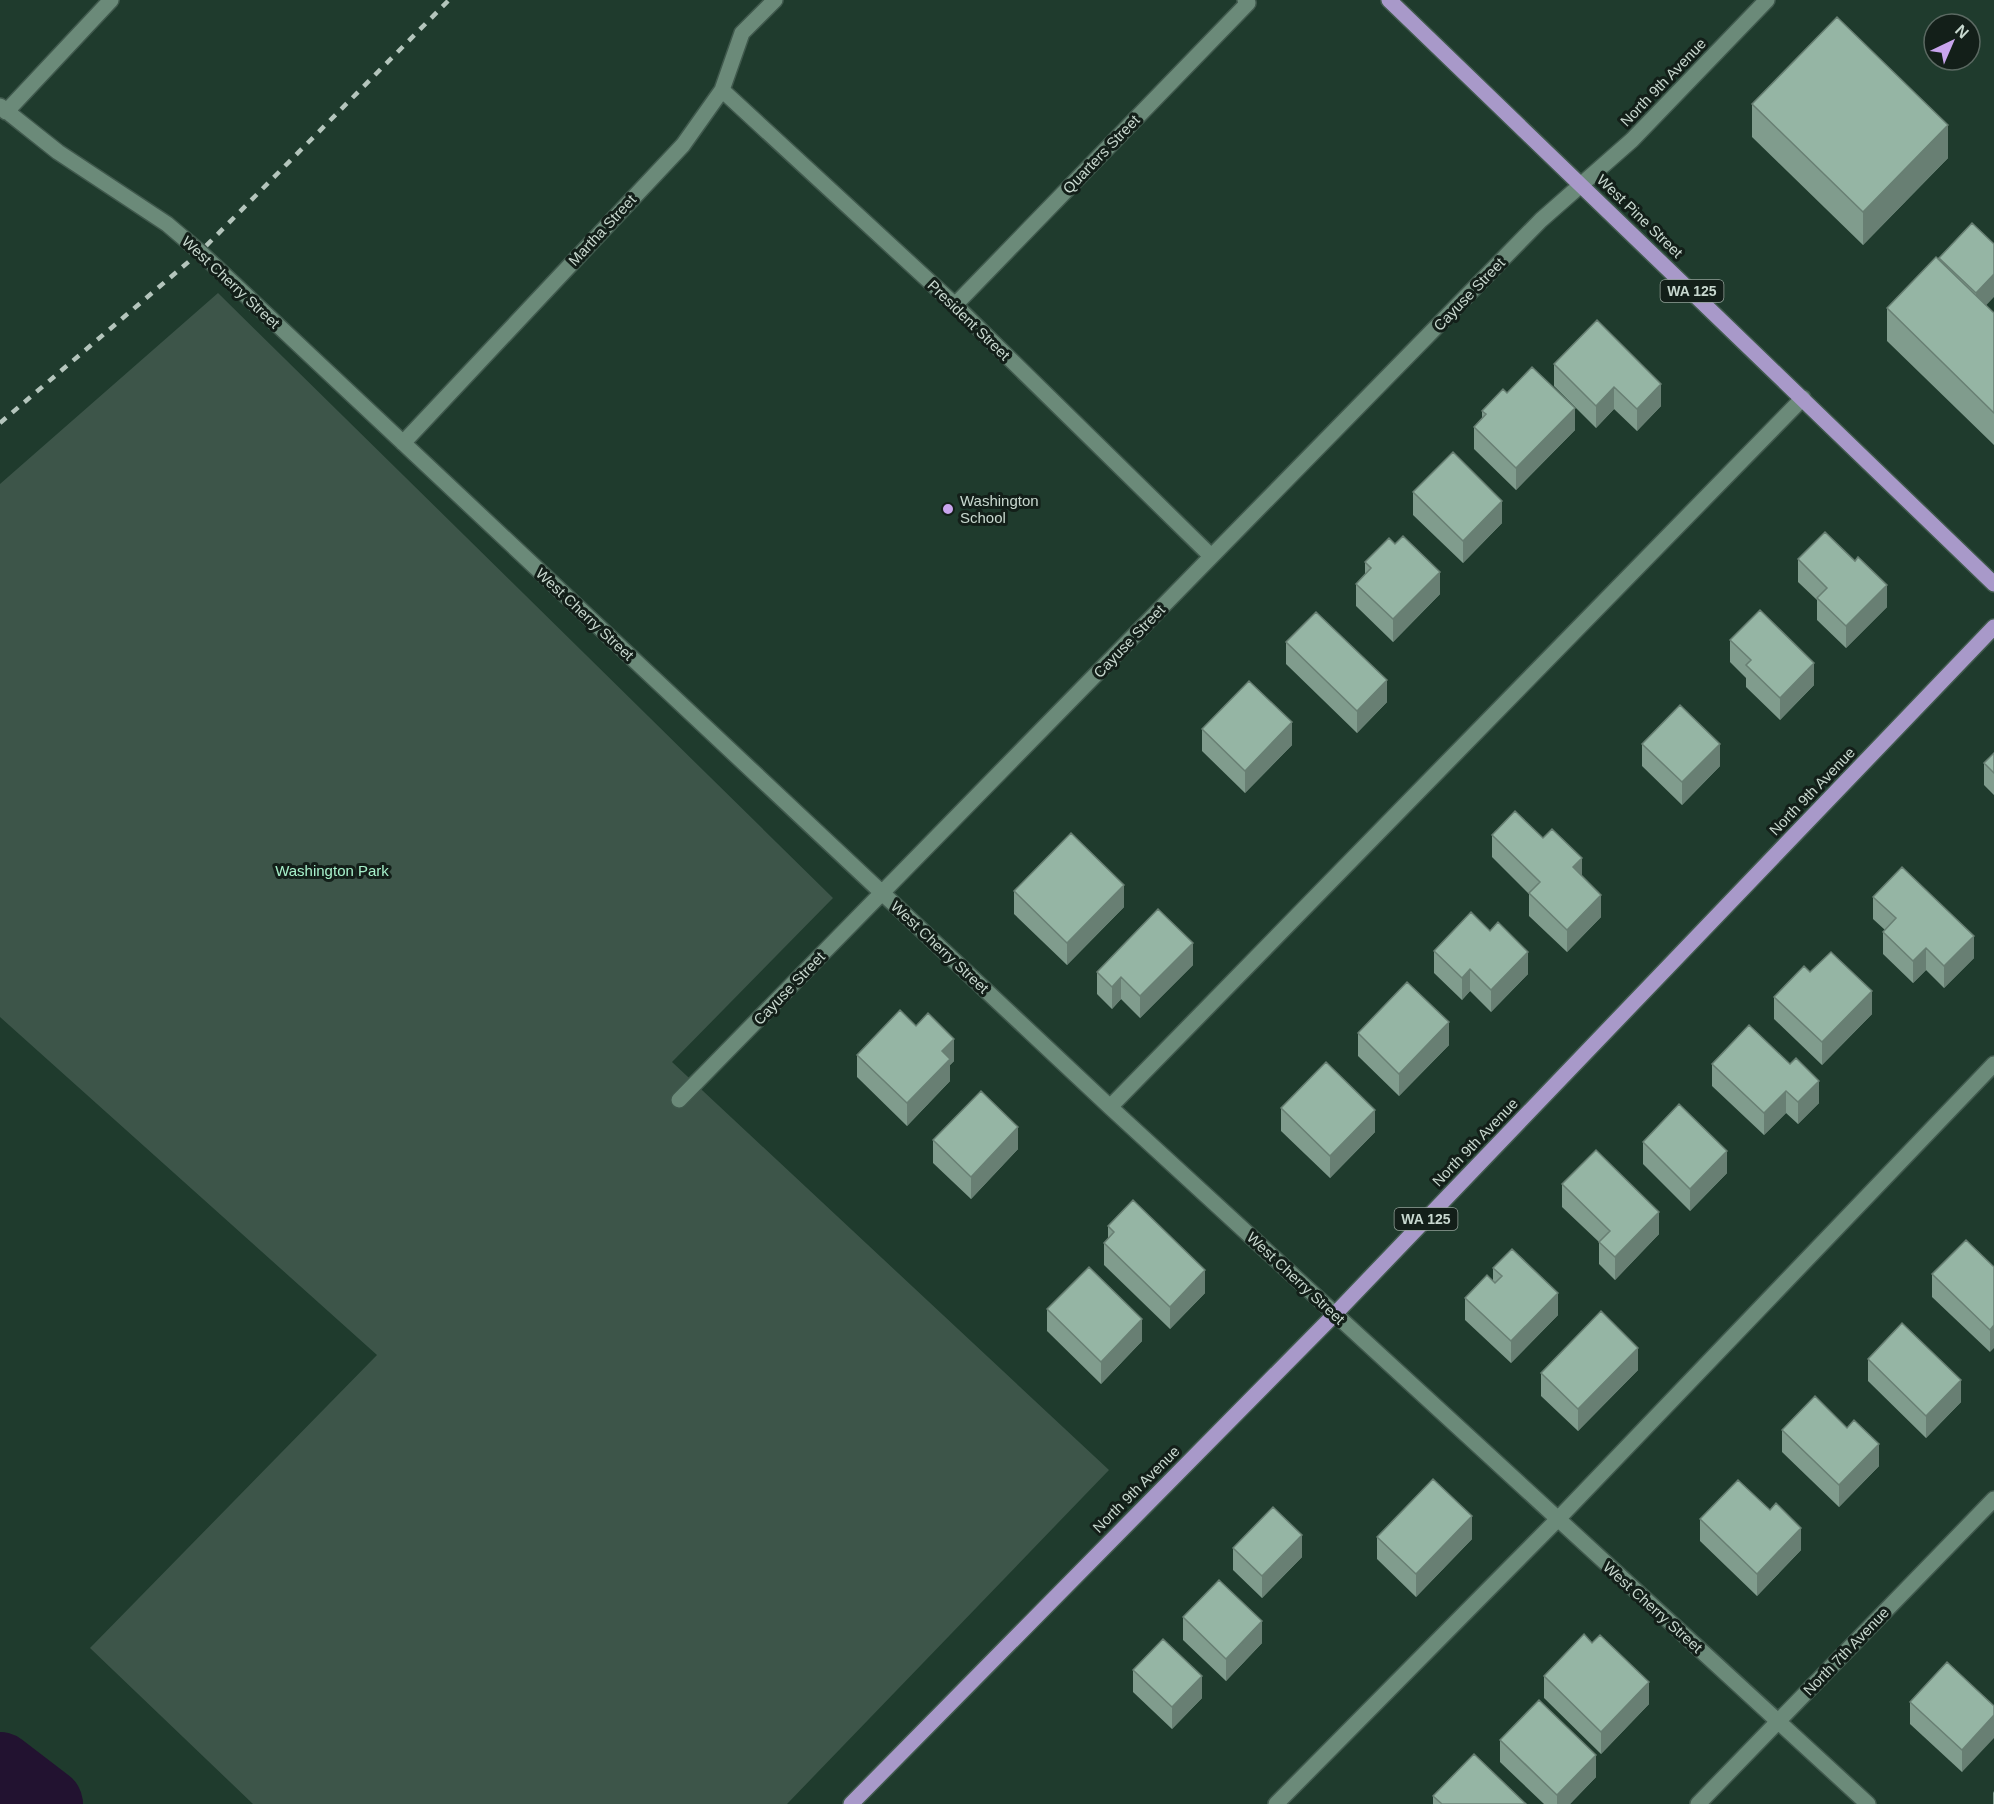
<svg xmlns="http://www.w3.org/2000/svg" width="1994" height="1804" font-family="Arial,sans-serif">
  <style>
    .green { fill: #3d5549 }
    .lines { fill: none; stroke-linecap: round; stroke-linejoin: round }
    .river { stroke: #221230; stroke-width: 72 }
    .minor-casing { stroke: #40594d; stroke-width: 18 }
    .major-casing { stroke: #40594d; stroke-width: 18 }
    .minor { stroke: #6b8a79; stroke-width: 15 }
    .major { stroke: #a899c9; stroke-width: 15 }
    .rail { stroke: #b4c5bc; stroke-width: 4.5; stroke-dasharray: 8 8; stroke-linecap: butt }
    .wall { fill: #809c8d }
    .shaded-wall { fill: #687f73 }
    .building { fill: #95b5a4; stroke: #687f73; stroke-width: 1.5 }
    .poi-dot { fill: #c9a5ee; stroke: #131f19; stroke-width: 2 }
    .labels { text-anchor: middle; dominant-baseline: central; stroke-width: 6; stroke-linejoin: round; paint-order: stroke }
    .shield { fill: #131f19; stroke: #92a098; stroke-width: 1.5 }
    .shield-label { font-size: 14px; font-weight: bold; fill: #c8d8cf }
    .street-label { font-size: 15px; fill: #c8d8cf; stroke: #131f19 }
    .poi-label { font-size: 15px; fill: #c8d8cf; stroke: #131f19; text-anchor: start }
    .park-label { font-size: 15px; fill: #a7f1cb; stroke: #131f19 }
  </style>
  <rect width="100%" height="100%" fill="#1f3b2d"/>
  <path class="green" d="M218,293l615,605 -161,164 437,408 -322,334h-534l-163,-156 287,-293 -377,-338v-533z"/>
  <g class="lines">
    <path class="river" d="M0,1768l47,36"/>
    <defs>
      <path id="minor" d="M722,90l233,215 256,251
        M0,106l58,46 109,72 33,28 910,855 758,697
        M6,112l105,-112
        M955,305l293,-302 -3,-3
        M403,443l280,-298 39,-55 20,-57 33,-33
        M679,1100l862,-880 91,-80 135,-140
        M1110,1107l693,-709
        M1276,1804l281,-284 437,-456
        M1698,1804l296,-305"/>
      <path id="major" d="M1389,0l605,584
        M851,1804l484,-490 659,-687"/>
    </defs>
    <use href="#minor" class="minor-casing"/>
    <use href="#major" class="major-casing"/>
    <use href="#minor" class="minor"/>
    <use href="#major" class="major"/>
    <path class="rail" d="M0,423l200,-171 249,-252"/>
  </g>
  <path class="wall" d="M1752,104l196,54 -85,87 -111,-108z
    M1972,223l14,82 8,8v132l-107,-104v-33l52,-49v-1z
    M1554,364l107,42 -24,25 -23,-22 -18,19 -42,-42z
    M1507,393l68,37 -59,60 -42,-41v-22l8,-9v-7z
    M1413,492l89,31 -39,40 -50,-48z
    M1395,544l45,50 -47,48 -37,-36v-22l9,-9v-13z
    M1798,559l89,48 -41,41 -29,-28v-20l-19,-18z
    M1730,640l84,45 -34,35 -34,-33v-9l-16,-16z
    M1286,642l101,60 -30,31 -71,-69z
    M1202,729l90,16 -47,48 -43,-42z
    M1642,744l78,22 -38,39 -40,-39z
    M1994,753v42l-10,-10v-22z
    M1492,835l90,41 19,41 -34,35 -38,-36v-22l-37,-37z
    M1014,891l110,16 -57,58 -53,-51z
    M1873,897l101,61 -30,30 -18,-18 -13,13 -30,-29v-22l2,-2 -12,-11z
    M1434,951l94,23 -37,38 -21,-21 -8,9 -28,-27z
    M1193,965l-53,53 -19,-19 -9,10 -15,-15v-22z
    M1810,972l62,42 -50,51 -48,-46v-22z
    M1358,1033l91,12 -50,51 -41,-40z
    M857,1055l97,6 -4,4v16l-43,45 -50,-49z
    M1712,1064l107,39 -21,21 -12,-11 -22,22 -52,-49z
    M1281,1108l94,24 -45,46 -49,-47z
    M933,1140l85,9 -47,50 -38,-36z
    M1643,1142l84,31 -37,38 -47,-47z
    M1562,1184l97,50 -44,46 -16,-16v-22l-37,-35z
    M1108,1226l97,67 -35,36 -66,-64v-22l4,-4z
    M1994,1267l-4,85 -58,-55v-23z
    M1493,1268l65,47 -47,48 -46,-43v-22l28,-17z
    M1047,1309l95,32 -41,43 -54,-53z
    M1868,1359l93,43 -35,36 -58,-57z
    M1638,1370l-60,61 -37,-35v-23z
    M1782,1430l97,36 -40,41 -57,-55z
    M1700,1519l101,31 -44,46 -57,-55z
    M1377,1537l95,2 -56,58 -39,-38z
    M1233,1548l69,9 -40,41 -29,-28z
    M1183,1617l79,26 -36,38 -43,-41z
    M1133,1670l69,28 -30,31 -39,-37z
    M1544,1676l105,28 -48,50 -57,-56z
    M1910,1702l84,4 -32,66 -52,-48z
    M1500,1740l96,37 -26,27h-26l-44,-42z
    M1994,1791v13h-1v-11z
    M1433,1796l93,8h-93z"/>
  <path class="shaded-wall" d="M1948,125v33l-85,87v-33z
    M1994,274v23l-18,19v-23z
    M1661,384v22l-24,25v-22z
    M1614,387v22l-18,19v-22z
    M1575,408v22l-59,60v-22z
    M1502,501v22l-39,40v-22z
    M1440,572v22l-47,48v-23z
    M1887,585v22l-41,41v-22z
    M1814,663v22l-34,35v-22z
    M1387,680v22l-30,31v-22z
    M1292,722v23l-47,48v-22z
    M1720,744v22l-38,39v-23z
    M1582,858v22l-9,-13z
    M1124,885v22l-57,58v-22z
    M1601,895v22l-34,35v-22z
    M1974,936v22l-30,30v-22z
    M1193,943v22l-53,53v-22z
    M1926,948v22l-13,13v-22z
    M1528,952v22l-37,38v-22z
    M1470,969v22l-8,9v-22z
    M1121,977v22l-9,10v-22z
    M1872,991v23l-50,51v-23z
    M1449,1022v23l-50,51v-22z
    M954,1039v22l-4,4v16l-43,45v-23l35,-52z
    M1819,1081v22l-21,21v-22z
    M1786,1091v22l-22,22v-22z
    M1375,1110v22l-45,46v-22z
    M1018,1127v22l-47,50v-22z
    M1727,1151v22l-37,38v-22z
    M1659,1212v22l-44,46v-23z
    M1205,1270v23l-35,36v-22z
    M1558,1293v22l-47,48v-22z
    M1142,1319v22l-41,43v-22z
    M1994,1325v23l-4,4v-22z
    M1638,1348v22l-60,61v-22z
    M1961,1380v22l-35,36v-22z
    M1879,1444v22l-40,41v-22z
    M1472,1516v23l-56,58v-23z
    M1801,1528v22l-44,46v-22z
    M1302,1535v22l-40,41v-22z
    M1262,1621v22l-36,38v-22z
    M1202,1676v22l-30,31v-22z
    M1649,1682v22l-48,50v-22z
    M1994,1715v23l-32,34v-22z
    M1596,1755v22l-26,27h-13v-9z"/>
  <path class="building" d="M1837,17l111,108 -85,87 -111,-108z
    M1972,223l22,21v30l-18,19 -37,-35z
    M1936,257l58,56v100l-107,-105z
    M1597,320l64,64 -24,25 -23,-22 -18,19 -42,-42z
    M1532,367l43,41 -59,60 -42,-41 12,-13 -4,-3 21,-22 4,4z
    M1453,452l49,49 -39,40 -50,-49z
    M1825,532l30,29 3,-4 29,28 -41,41 -29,-28 10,-10 -29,-29z
    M1403,536l37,36 -47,47 -37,-35 15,-16 -6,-6 24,-24 6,6z
    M1760,610l54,53 -34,35 -34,-33 5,-5 -21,-20z
    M1316,612l71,68 -30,31 -71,-69z
    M1249,681l43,41 -47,49 -43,-42z
    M1680,705l40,39 -38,38 -40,-38z
    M1994,753v20l-10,-10z
    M1515,811l28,27 9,-9 30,29 -9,9 28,28 -34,35 -38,-37 11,-11 -48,-47z
    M1071,833l53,52 -57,58 -53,-52z
    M1902,867l72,69 -30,30 -18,-18 -13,13 -30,-29 13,-14 -23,-21z
    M1158,909l35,34 -53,53 -19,-19 -9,10 -15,-15z
    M1471,912l19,19 8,-9 30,30 -37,38 -21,-21 -8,9 -28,-27z
    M1831,952l41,39 -50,51 -48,-45 30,-31 6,6z
    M1407,982l42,40 -50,52 -41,-41z
    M900,1010l16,16 12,-13 26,26 -12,12 8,8 -43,44 -50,-48z
    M1749,1025l41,39 6,-6 23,23 -21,21 -12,-11 -22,22 -52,-49z
    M1326,1062l49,48 -45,46 -49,-48z
    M981,1091l37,36 -47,50 -38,-37z
    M1679,1104l48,47 -37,38 -47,-47z
    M1596,1150l63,62 -44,45 -16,-15 11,-11 -48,-47z
    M1133,1200l72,70 -35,37 -66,-64 10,-11 -6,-6z
    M1966,1240l28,27v58l-4,5 -58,-56z
    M1512,1249l46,44 -47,48 -46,-43 22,-23 8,8 7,-7 -9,-8z
    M1089,1267l53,52 -41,43 -54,-53z
    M1601,1311l37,37 -60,61 -37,-36z
    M1902,1323l59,57 -35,36 -58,-57z
    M1815,1396l32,32 7,-8 25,24 -40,41 -57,-55z
    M1433,1479l39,37 -56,58 -39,-37z
    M1738,1480l32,30 6,-7 25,25 -44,46 -57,-55z
    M1273,1507l29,28 -40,41 -29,-28z
    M1219,1580l43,41 -36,38 -43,-42z
    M1584,1634l8,9 8,-8 49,47 -48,50 -57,-56z
    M1163,1639l39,37 -30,31 -39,-37z
    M1947,1662l47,44v9l-32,35 -52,-48z
    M1539,1700l57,55 -39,40 -57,-55z
    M1474,1754l52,50h-84l-9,-8z"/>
  <circle class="poi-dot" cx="948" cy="509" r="6"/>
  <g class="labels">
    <g class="shield">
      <rect x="1660.5" y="280" width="63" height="22" rx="4.5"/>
      <rect x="1394.5" y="1208" width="63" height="22" rx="4.5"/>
    </g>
    <g class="shield-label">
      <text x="1692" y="291">WA 125</text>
      <text x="1426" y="1219">WA 125</text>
    </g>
    <g class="street-label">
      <text transform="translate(1663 82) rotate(-46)">North 9th Avenue</text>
      <text transform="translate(1101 154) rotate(-46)">Quarters Street</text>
      <text transform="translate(1640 216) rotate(44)">West Pine Street</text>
      <text transform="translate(602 230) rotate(-47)">Martha Street</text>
      <text transform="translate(231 282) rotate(43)">West Cherry Street</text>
      <text transform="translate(1469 294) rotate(-46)">Cayuse Street</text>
      <text transform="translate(969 320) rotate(44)">President Street</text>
      <text transform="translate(585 614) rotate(43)">West Cherry Street</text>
      <text transform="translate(1129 641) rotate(-46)">Cayuse Street</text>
      <text transform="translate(1812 791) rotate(-46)">North 9th Avenue</text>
      <text transform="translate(940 947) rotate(43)">West Cherry Street</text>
      <text transform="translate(789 988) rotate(-46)">Cayuse Street</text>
      <text transform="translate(1475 1142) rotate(-46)">North 9th Avenue</text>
      <text transform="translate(1296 1278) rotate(43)">West Cherry Street</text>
      <text transform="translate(1136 1489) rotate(-45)">North 9th Avenue</text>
      <text transform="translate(1653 1607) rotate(42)">West Cherry Street</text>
      <text transform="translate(1846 1651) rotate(-46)">North 7th Avenue</text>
    </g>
    <g class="poi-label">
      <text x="960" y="500">Washington<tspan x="960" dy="17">School</tspan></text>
    </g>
    <g class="park-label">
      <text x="332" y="870">Washington Park</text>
    </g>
  </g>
  <g transform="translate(1952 42) rotate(44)"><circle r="28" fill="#131f19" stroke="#5b6962" stroke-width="1.5"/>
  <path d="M0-4.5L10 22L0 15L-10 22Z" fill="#c9a5ee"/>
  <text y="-9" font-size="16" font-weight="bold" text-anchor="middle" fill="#c8d8cf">N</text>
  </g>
</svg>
